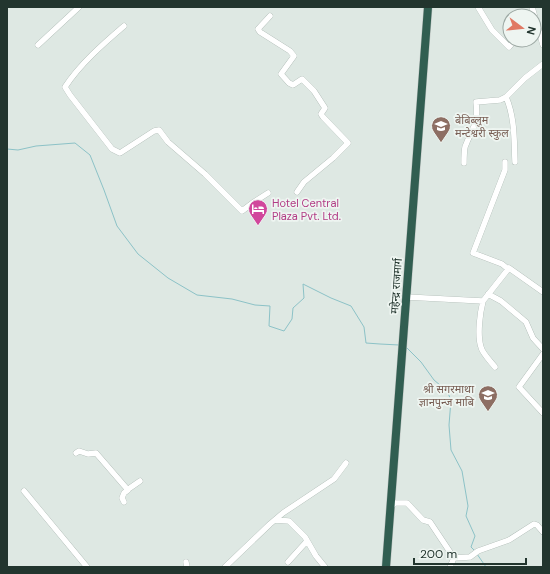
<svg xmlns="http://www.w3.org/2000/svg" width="550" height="574" font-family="'DM Sans','Noto Sans Devanagari',sans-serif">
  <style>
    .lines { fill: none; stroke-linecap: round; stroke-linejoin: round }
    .stream { stroke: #8cc2c7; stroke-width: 1 }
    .minor-casing { stroke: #a2afa9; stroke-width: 6 }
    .highway-casing { stroke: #bdc2c0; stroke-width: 9 }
    .minor { stroke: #fff; stroke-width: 5.5 }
    .highway { stroke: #315e51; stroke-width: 8 }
    .labels { text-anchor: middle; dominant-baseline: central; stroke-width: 3.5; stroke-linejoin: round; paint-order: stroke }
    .education-label { font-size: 11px; fill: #785e54; stroke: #eef5f1; text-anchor: start }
    .hotel-label { font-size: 11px; fill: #b23c85; stroke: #eef5f1; text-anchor: start }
    .street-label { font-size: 11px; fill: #22352e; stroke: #eef5f1 }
  </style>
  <rect width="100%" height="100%" fill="#dee8e3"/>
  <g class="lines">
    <path class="stream" d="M7,149l11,1 18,-4 39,-3 15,12 14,35 13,36 21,28 30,24 29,17 35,4 23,6 15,1 -1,20 15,5 8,-12 1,-11 11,-10 -1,-14 28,14 20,8 13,21 2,16 14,1 19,1
      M407,348l14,14 13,18 13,11 4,9 -2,25 2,25 11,21 6,35 -2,10 9,20 -4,11 3,3
      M477,554l9,13"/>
    <defs>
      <path id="minor" d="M478,7l14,23 17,17 6,-7
        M532,7l11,38
        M270,16l-12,13 2,3 30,19 4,5 -13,18 8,9 4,2 9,-6 12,12 11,17 -4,6 2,3 25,26 -15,15 -29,24 -7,10
        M124,26c-21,18 -44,38 -59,61l5,8 42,54 8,4 34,-22 5,-1 9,12 37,32 37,37 12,-9 14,-9
        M38,45l41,-38
        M505,162v8l-32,83 29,11 6,5
        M515,162c-1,-22 0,-44 -9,-65l19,-19 18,-14
        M464,163c0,-5 0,-11 1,-16 7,-19 14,-22 11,-45l24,-2 6,-3
        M488,294l13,7 25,21 7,16 10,11
        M406,297l77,4 26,-33 34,24
        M483,301c-3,12 -6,34 -2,46 1,6 11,16 14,20
        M543,354l-24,33 24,26
        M76,453l3,-2 9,3 8,-1 32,37 -4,3 -2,5 2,4
        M127,490l13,-9
        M24,491l63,76
        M390,507l5,-4h12l16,17 7,2 24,36 -4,9
        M275,520l14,1 16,16 11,19 9,11
        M454,558l16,-1 8,-6 31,-11 25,-16 3,1 6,7
        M186,562l1,5
        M288,562l19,-21
        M225,567l45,-43 13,-11 51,-34 12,-16"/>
      <path id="highway" d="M386,567l42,-560"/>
    </defs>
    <use href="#minor" class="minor-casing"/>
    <use href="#highway" class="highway-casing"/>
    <use href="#minor" class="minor"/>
    <use href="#highway" class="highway"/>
  </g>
  <defs>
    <symbol id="school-pin" viewBox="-11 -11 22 30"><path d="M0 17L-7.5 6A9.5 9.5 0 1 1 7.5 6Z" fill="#8d6e63" stroke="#eef5f1"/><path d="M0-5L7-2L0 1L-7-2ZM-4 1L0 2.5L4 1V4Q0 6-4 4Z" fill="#fff"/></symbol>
    <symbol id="hotel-pin" viewBox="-11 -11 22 30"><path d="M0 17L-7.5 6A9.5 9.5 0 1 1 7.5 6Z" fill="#d1479c" stroke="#eef5f1"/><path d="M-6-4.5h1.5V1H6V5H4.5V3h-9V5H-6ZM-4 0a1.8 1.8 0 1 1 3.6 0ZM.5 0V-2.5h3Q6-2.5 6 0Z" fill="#fff"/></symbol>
  </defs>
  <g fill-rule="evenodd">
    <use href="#school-pin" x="430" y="115" width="22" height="30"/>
    <use href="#hotel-pin" x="247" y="198" width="22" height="30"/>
    <use href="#school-pin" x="477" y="384" width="22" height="30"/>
  </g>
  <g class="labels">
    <g class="education-label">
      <text x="455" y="120">बेबिब्लुम<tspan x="455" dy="13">मन्टेश्वरी स्कुल</tspan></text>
      <text x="474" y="389" text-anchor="end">श्री सगरमाथा<tspan x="474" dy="13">ज्ञानपुन्ज माबि</tspan></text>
    </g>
    <g class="hotel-label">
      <text x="272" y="203">Hotel Central<tspan x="272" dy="13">Plaza Pvt. Ltd.</tspan></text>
    </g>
    <g class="street-label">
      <text transform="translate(396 286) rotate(-86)">महेन्द्र राजमार्ग</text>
    </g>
  </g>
  <rect width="550" height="574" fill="none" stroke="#22352e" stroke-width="16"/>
  <g transform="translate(522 28) rotate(106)"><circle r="19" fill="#eef5f1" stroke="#9ca8a3"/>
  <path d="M0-3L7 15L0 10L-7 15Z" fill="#e07964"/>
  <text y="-6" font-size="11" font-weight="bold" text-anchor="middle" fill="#22352e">N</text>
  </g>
  <path d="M414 558v6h112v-6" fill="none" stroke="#22352e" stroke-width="2"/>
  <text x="420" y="558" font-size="12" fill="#22352e" stroke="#eef5f1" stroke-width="3" paint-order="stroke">200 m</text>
</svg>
